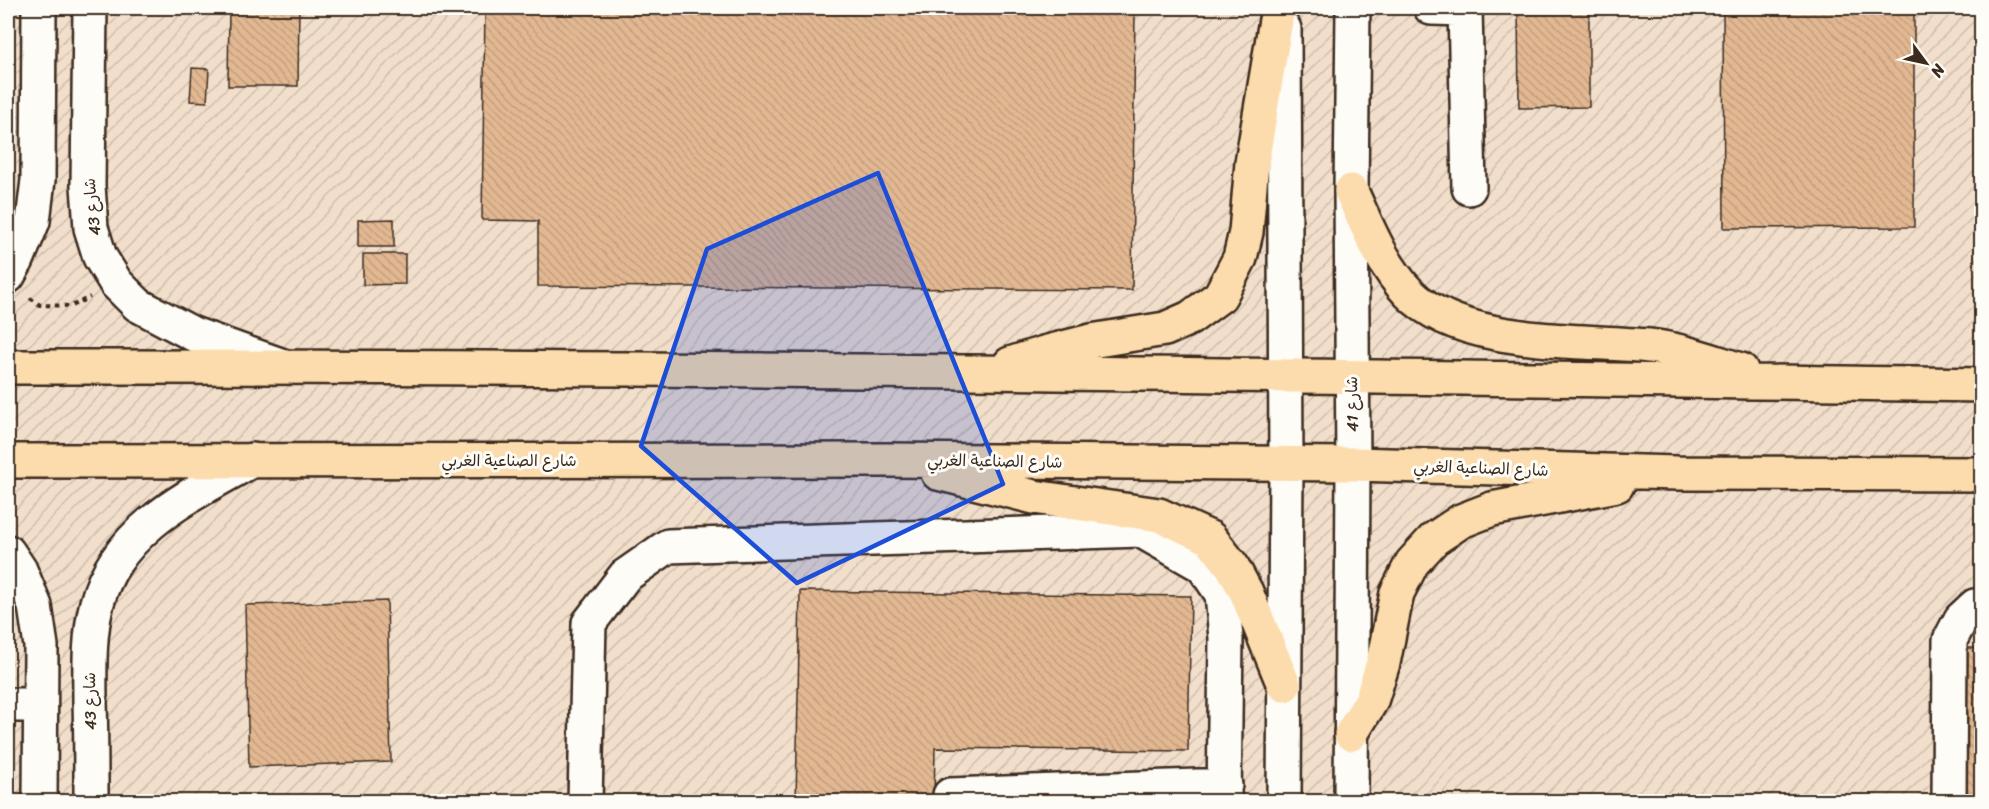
<svg xmlns="http://www.w3.org/2000/svg" width="1989" height="809" font-family="Sriracha,'Playpen Sans Arabic',sans-serif">
  <style>
    .industrial { fill: url(#industrial-furrows) }
    .building { fill: url(#building-back-hatch); stroke: #3b2a1e; stroke-width: 1.5 }
    .lines { fill: none; stroke-linecap: round; stroke-linejoin: round }
    .minor-casing { stroke: #3b2a1e; stroke-width: 38 }
    .major-casing { stroke: #3b2a1e; stroke-width: 38 }
    .path { stroke: #3b2a1e; stroke-width: 4; stroke-dasharray: 4.5 4.5; stroke-linecap: butt }
    .minor { stroke: #fdfcf7; stroke-width: 33 }
    .major { stroke: #fcdcac; stroke-width: 33 }
    .marked { fill: #1d4ed8; fill-opacity: 0.2; stroke: #1d4ed8; stroke-width: 4.5; stroke-linejoin: round }
    .labels { text-anchor: middle; dominant-baseline: central; stroke-width: 6; stroke-linejoin: round; paint-order: stroke }
    .street-label { font-size: 16px; fill: #3b2a1e; stroke: #fdfcf7 }
  </style>
  <defs>
    <pattern id="industrial-furrows" width="10" height="10" patternUnits="userSpaceOnUse" patternTransform="scale(1.5)"><rect width="10" height="10" fill="#f1decb"/><path d="M-1 1l2-2M0 10L10 0M9 11l2-2" fill="none" stroke="#d0bfae"/></pattern>
    <pattern id="building-back-hatch" width="6" height="6" patternUnits="userSpaceOnUse" patternTransform="scale(1.5)"><rect width="6" height="6" fill="#e2b892"/><path d="M-1 5l2 2M0 0l6 6M5-1l2 2" fill="none" stroke="#c39e7d"/></pattern>
  </defs>
  <rect width="100%" height="100%" fill="#f8eee3"/>
  <filter id="ink" filterUnits="userSpaceOnUse"><feTurbulence type="fractalNoise" baseFrequency=".0167" numOctaves="2"/><feDisplacementMap in="SourceGraphic" scale="12" xChannelSelector="R" yChannelSelector="G"/><feConvolveMatrix kernelMatrix="1 2 1 2 8 2 1 2 1" color-interpolation-filters="sRGB"/></filter>
  <g filter="url(#ink)">
    <path class="industrial" d="M8,8h1973v793h-1973z"/>
    <path class="building" d="M229,8h70l-1,78h-70z
      M485,8h650l-3,282 -594,-4v-65l-56,-1z
      M1518,8h71v99l-70,1z
      M1723,8h191v219l-190,1z
      M192,68l17,1 -2,33 -17,-1z
      M394,219v28h-36v-27z
      M363,254h42v30l-42,1z
      M800,591l391,5 -3,155 -253,-3 -1,54h-138z
      M387,601l4,161 -142,5 -4,-162z
      M1959,648h23v154h-23z"/>
    <g class="lines">
      <defs>
        <path id="minor" d="M90,8l-2,178 3,42 9,29 16,26 22,22 55,29 90,32
          M1431,8l34,1
          M1465,8l4,180
          M1284,29l2,435 -2,338
          M8,276l9,-16 16,-39 5,-41 1,-172
          M8,552l12,18 15,36 6,40 -1,156
          M8,705h32
          M950,795l275,-10
          M91,802c0,-34 0,-68 -1,-101 -1,-75 -1,-126 61,-178 30,-25 67,-43 101,-63
          M585,802l4,-179 36,-47 43,-30 472,-16 63,36 19,28 4,44 -2,164
          M1351,802l2,-338 -2,-273 2,-183
          M1949,802l1,-162 11,-21 14,-13h7"/>
        <path id="major" d="M1351,191c16,35 31,74 58,102 53,54 169,46 240,53 29,3 63,15 92,24
          M1010,364l34,-11 47,-12 74,-12 25,-11 30,-22 20,-38 6,-26 6,-69 26,-155
          M8,367c658,-1 1316,9 1974,18
          M8,461l879,-1 466,4 324,9 305,1
          M938,473l96,24 125,18 51,23 22,28 14,26 38,93
          M1351,734l20,-33 12,-38 14,-70 15,-30 22,-24 27,-18 31,-12 125,-24"/>
      </defs>
      <use href="#minor" class="minor-casing"/>
      <use href="#major" class="major-casing"/>
      <path class="path" d="M30,298l10,7 32,1 18,-9"/>
      <use href="#minor" class="minor"/>
      <use href="#major" class="major"/>
    </g>
  </g>
  <path class="marked" d="M878,173l125,311 -206,99 -156,-137 66,-197z"/>
  <g class="labels">
    <g class="street-label">
      <text transform="translate(92 207) rotate(-96)">شارع 43</text>
      <text transform="translate(1352 404) rotate(-91)">شارع 41</text>
      <text x="509" y="460">شارع الصناعية الغربي</text>
      <text transform="translate(995 461) rotate(1)">شارع الصناعية الغربي</text>
      <text transform="translate(1481 468) rotate(2)">شارع الصناعية الغربي</text>
      <text transform="translate(90 701) rotate(-91)">شارع 43</text>
    </g>
  </g>
  <rect width="1989" height="809" fill="none" stroke="#fdfcf7" stroke-width="30"/>
  <rect x="15" y="15" width="1959" height="779" fill="none" stroke="#3b2a1e" stroke-width="2" filter="url(#ink)"/>
  <g transform="translate(1926 63) rotate(123)" stroke="#fdfcf7" stroke-width="4.5" paint-order="stroke">
  <path d="M0-4.5L10 22L0 15L-10 22Z" fill="#3b2a1e"/>
  <text y="-9" font-size="16" font-weight="bold" text-anchor="middle" fill="#3b2a1e">N</text>
  </g>
</svg>
